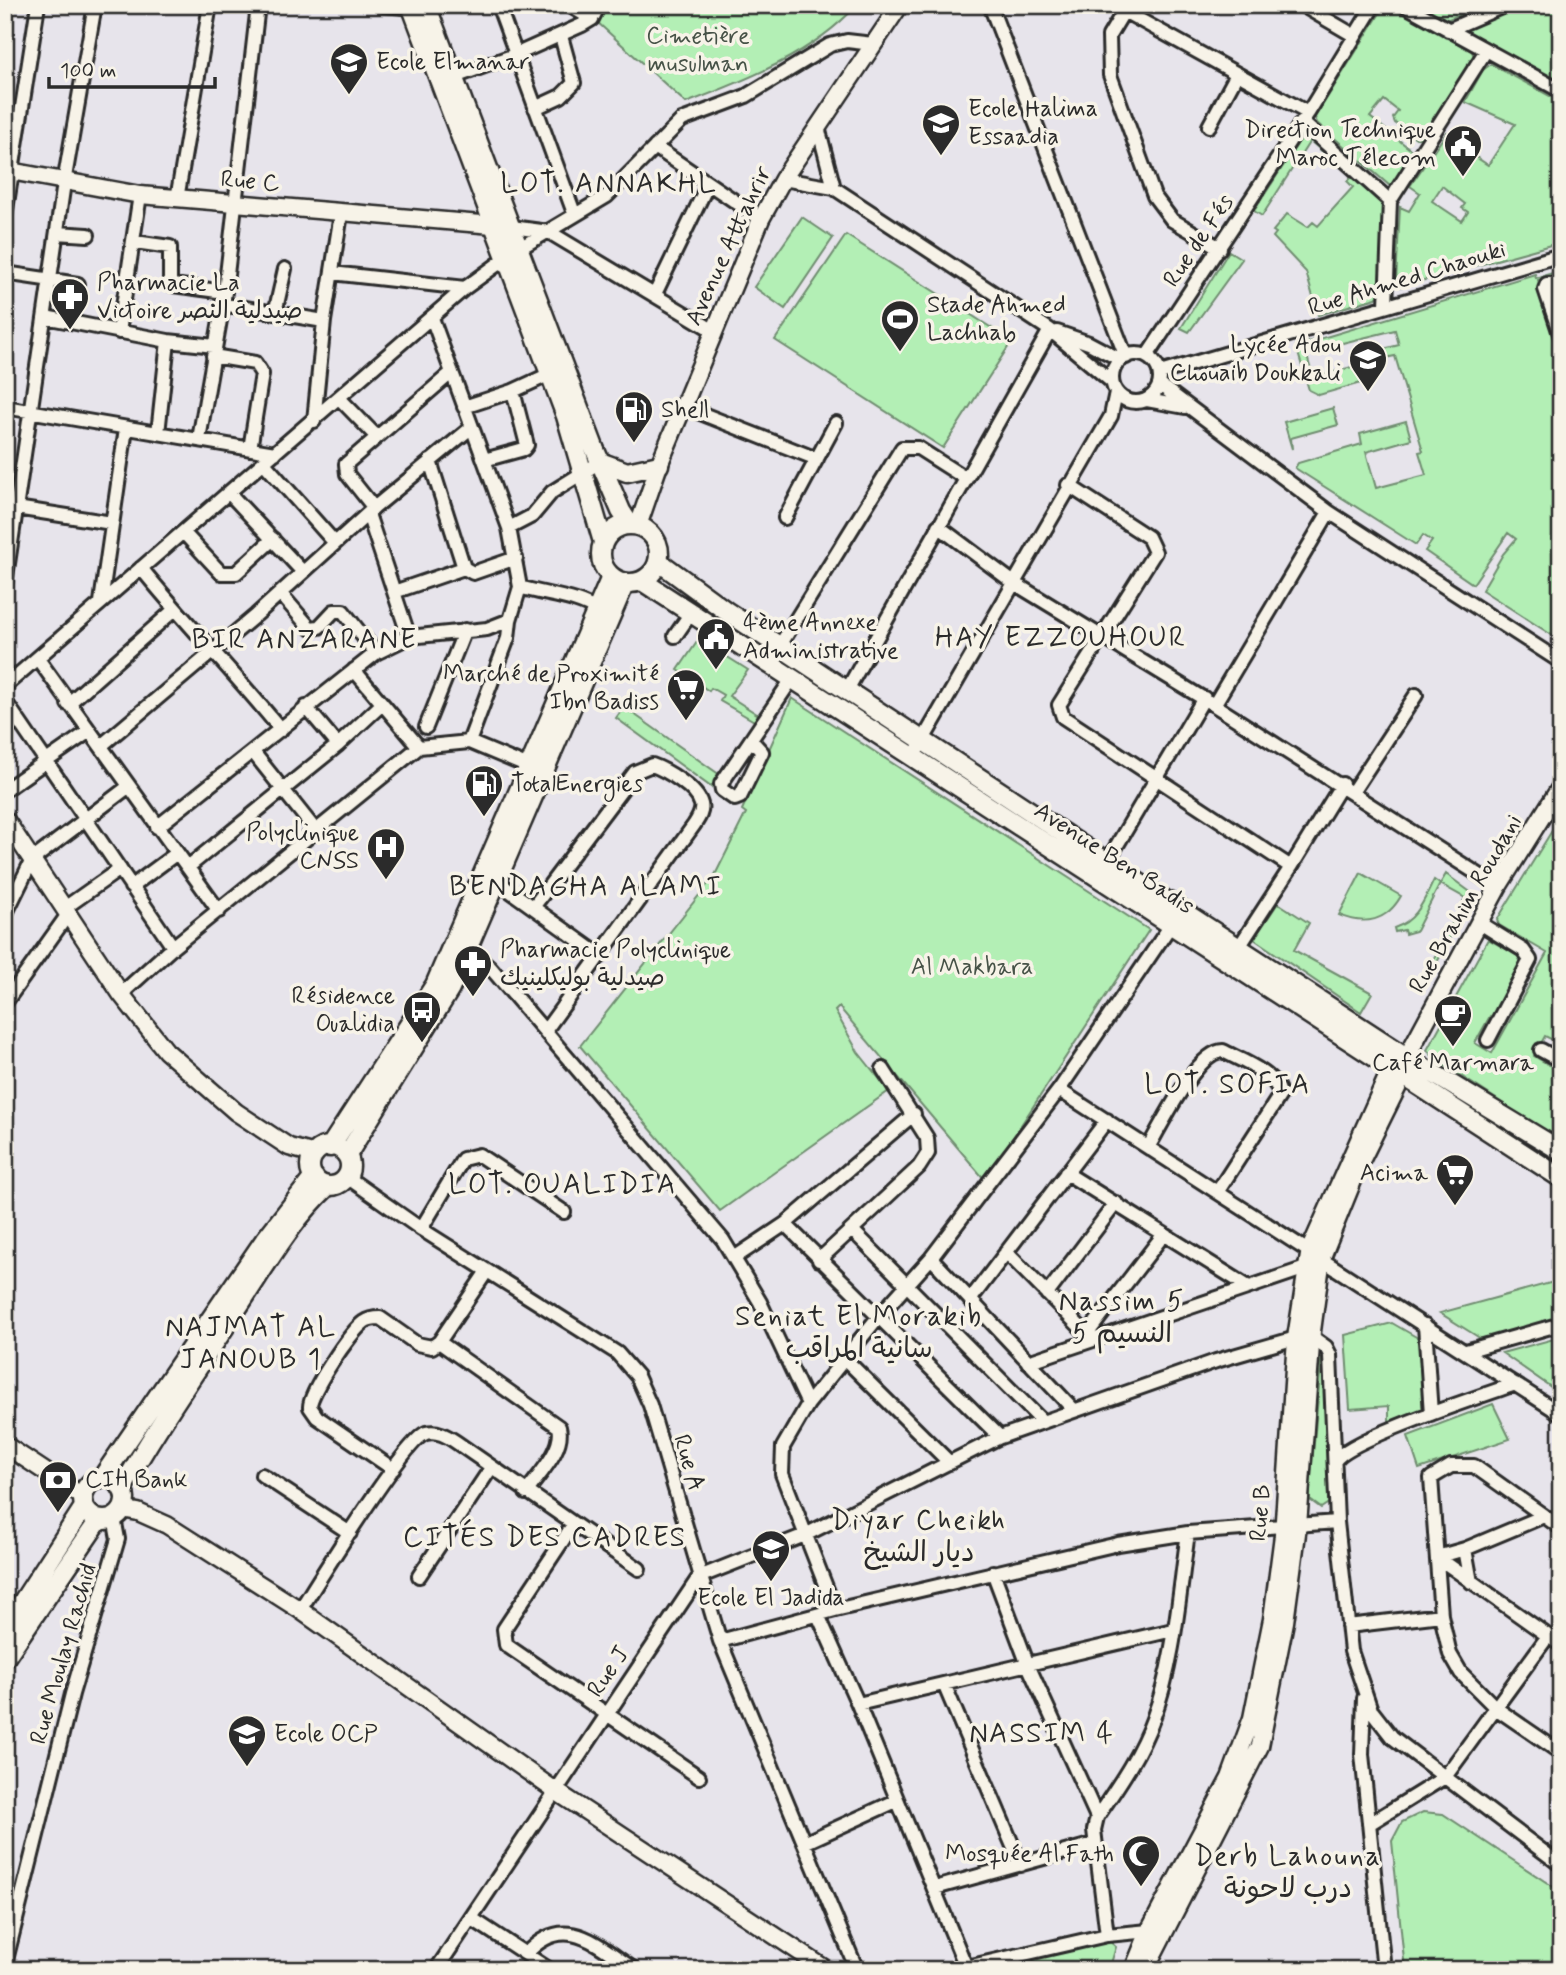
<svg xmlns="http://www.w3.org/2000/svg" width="1566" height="1975" font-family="Mynerve,'Playpen Sans Arabic',sans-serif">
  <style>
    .green { fill: #b3efb5; stroke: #6f8d70; stroke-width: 2; fill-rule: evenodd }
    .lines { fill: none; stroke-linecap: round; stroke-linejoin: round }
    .minor-casing { stroke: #2b2b2b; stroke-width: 18 }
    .tertiary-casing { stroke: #2b2b2b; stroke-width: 21 }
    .secondary-casing { stroke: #2b2b2b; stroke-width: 23 }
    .minor { stroke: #f7f3e8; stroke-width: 12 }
    .tertiary { stroke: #f7f3e8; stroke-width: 16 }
    .secondary { stroke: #f7f3e8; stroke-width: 18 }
    .labels { text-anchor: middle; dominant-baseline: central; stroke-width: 7; stroke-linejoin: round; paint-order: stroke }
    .park-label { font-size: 24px; fill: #465247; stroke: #f7f3e8 }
    .poi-label { font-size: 24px; fill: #2b2b2b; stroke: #f7f3e8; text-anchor: start }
    .street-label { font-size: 24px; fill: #2b2b2b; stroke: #f7f3e8 }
    .quarter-label { font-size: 28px; letter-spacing: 2px; fill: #2b2b2b; stroke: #f7f3e8 }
  </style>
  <rect width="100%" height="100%" fill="#e7e4eb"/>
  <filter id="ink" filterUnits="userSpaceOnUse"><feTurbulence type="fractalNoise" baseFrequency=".0143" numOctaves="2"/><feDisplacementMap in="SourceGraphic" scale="14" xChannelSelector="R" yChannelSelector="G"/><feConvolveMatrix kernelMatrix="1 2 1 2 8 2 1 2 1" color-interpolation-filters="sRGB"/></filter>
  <g filter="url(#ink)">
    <path class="green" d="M604,5h253c-44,49 -111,75 -171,98l-90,-82z
      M1394,5l77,44 4,10 -51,79h-8l-21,-15 -2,-5 5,-7 -14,-11 -14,17 45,36 -25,33 -73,-63 -2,-6 67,-107z
      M1418,5h67l-39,15z
      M1519,5h42v79l-96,-52 2,-5z
      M1491,64l70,38 -3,141 -159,44 -3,-5 4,-75 9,4 11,-18 -10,-7 37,-54 10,6 -2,5 33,22 27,-41 -50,-22 18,-32zM1442,186l23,18 -3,4 6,4 -6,9 -30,-20z
      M1305,132l22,16 -3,5 -14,-12 -48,75 -8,-5z
      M1353,175l31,24 -3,94 -5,5 -58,17 -12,-43 -33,-35 3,-4 -3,-2 14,-17 21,13 5,-5 5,4 35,-39 -6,-6z
      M802,217l31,21 -48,71 -31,-22z
      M846,235l166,106 -69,107 -168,-108z
      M1229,251l13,8 -53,73 -8,-4z
      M1561,267v19l-4,-11 -19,5 15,51 8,13v297l-79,-51 21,-36 13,-15 -8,-6 -35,51 -48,-33 7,-10 -9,-6 -7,10 -121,-77 3,-5 64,-19 -2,-10 46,-13 5,18 -45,13 10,36 50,-13 -7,-23 4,-1 -28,-95 -20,4 -3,-8 27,-7 -4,-15 -89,22 7,26 56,-16 3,10 -4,9 -49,14 -10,-5 -13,-44 239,-72 1,4 20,-6 -1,-4z
      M1333,408l5,17 -47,13 1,11 -8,-27z
      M699,639l49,31 -19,26 28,18h5l-6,8 -36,-21 3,-6 -12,-7 -2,3 -31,-21z
      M792,698l357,232 -164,250 -146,-173 -4,4 23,41 31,39 -169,120 -140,-165 135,-171 31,-62 -4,-3z
      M624,707l96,68 -9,12 -95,-69z
      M1561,816v228l-16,-8 -11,20 27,16v71l-62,-30 5,-9 -68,-44 -9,-10 61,-111 37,21 -29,59 -6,-3 -15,27 17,10 55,-100 -48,-28 -2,-5z
      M1361,873l40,23c-14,25 -36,30 -62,19z
      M1446,874l27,20 -50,95 -4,-2 46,-89 -25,-14 -24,47 -11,3 -1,-4 -9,2 -1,-4c23,-7 30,-28 40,-48l6,4z
      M1278,903l31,20 -15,27 78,43 -11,19 -107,-73z
      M1561,1280v37l-78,23 -43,-27z
      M1392,1323l26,15 6,68 -2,4 -33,14v-18l-39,3 -5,-74z
      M1561,1337v57l-59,-41z
      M1322,1351l8,136v15l-9,6 -11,-8v-12z
      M1493,1404l17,35 -91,30 -11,-33z
      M1423,1812l20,2 118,78v78h-156l-13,-129 10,-19z
      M1108,1940l8,7 -7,23h-127z"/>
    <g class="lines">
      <defs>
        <path id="minor" d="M383,5l34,3
          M498,5l76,208
          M569,5l23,14
          M990,5l136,352
          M1113,5l195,108
          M1302,5l53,31
          M1404,5l157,86
          M1124,11l-15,25 1,39 44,121 18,24 48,28
          M1448,30l58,-25
          M454,77l61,-22 67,-30 10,-6 7,-14
          M535,108l26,-12 13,-13 -13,-47
          M1302,122l88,79
          M1209,126l28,-52
          M818,127l16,61
          M655,147l106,72
          M783,179l51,9 216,142 62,52
          M177,199l33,-194
          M5,216l33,-211
          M504,226l45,6 165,99
          M57,233l31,2
          M135,242l35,5v34l3,4 52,7
          M5,273l73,11
          M332,273l133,15
          M655,294l53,-110
          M1561,298l-6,-14h-8l-2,5 16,48
          M222,304l102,17
          M1386,306l4,-105 95,-149
          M275,313l10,-44
          M45,317l123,24 47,5
          M119,332l21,-137
          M1057,332l32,11 32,17
          M1112 378a24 24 0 1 1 48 0a24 24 0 1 1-48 0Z
          M213,356l42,7 7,11 -12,75
          M1147,356l161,-243 66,-108
          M1160,373l401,-118
          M1160,385l169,127 232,150
          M340,399l36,37
          M1147,400l38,7
          M5,407l270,46
          M464,407l49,-16 37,-17
          M685,407l132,52
          M314,421l10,-100 17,-107
          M158,433l10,-92
          M199,439l26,-147 33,-287
          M484,460l40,-11 3,-4 -14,-54
          M430,461l34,107 9,5 43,-15
          M264,463l71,80
          M1068,485l80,52 7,15 -96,153 4,12 228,150 51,-83
          M229,493l73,78
          M16,508l96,15
          M374,508l-27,-34 -1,-10 105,-91
          M1329,512l-115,193 284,182
          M368,514l41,123
          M785,518l51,-95
          M938,526l76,57 200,122
          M509,528l23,-12 20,-24 48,-30
          M183,532l38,41h15l37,-34
          M141,568c45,56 95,106 140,162
          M5,584l59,-401 31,-178
          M520,587c24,8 59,10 77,24
          M394,592l70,-24
          M280,593l30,35 9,-1 15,-16h9l33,42
          M101,602l25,-174
          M675,636l16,-23
          M779,647l123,-199h16l47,30
          M38,659l181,252
          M354,670l65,77
          M5,686l460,-398 55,-40 87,-52 75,-76 64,-24 84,-51 17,-4 26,3
          M847,690l203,-360
          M5,701l168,246
          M68,704l106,-94
          M306,707l32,38
          M426,727l39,-97
          M752,741l10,11 -22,45 -5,2 -13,-9 -1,-6 71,-105
          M469,742l39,-104 2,-18
          M101,746l155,-131 118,-107 98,-81
          M253,752l63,79
          M913,757l198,-341 5,-24
          M5,790l83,-58
          M1353,791l63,-96
          M157,827l219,-174 33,-16 78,-8 23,-9 10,-33 -11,-59 -77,-210
          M1107,862l97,-164
          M188,867l150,-122 43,-40
          M493,874l13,14 95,68
          M131,887l46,-34
          M534,906l101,-134 17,-7c14,5 45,23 49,39 2,8 -3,15 -7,21l-149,206
          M66,907l54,-38
          M5,915l27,-55 96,-73
          M1478,922l45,28 7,10 -42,80
          M462,943l28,24 233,273 37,62 48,102
          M1239,947l52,-80
          M121,994l52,-47 246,-200 50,-5 67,28
          M5,1003l64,-90
          M1541,1050l20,11
          M1059,1090l502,324
          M1149,1146c13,-22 48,-95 74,-95 17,9 55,23 57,44l-62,96
          M1066,1173l181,113
          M347,1177l74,52 196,124 20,23 13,29 70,236 137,329
          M785,1224l215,213
          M421,1229l42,-70 16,-4 85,57
          M852,1230l190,191
          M1006,1252l85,86
          M734,1258l51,-34 129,-110
          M931,1258l142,151
          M819,1260l100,-93 9,-14 -1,-15 -44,-69
          M1047,1294l69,-91
          M970,1300l137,-180
          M1425,1325l6,89
          M1087,1334l77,-100
          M1312,1337l14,10 4,8 7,167 14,129 20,59 21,27 169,128
          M439,1342l120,85c6,22 -21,48 -33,66
          M1466,1351l95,-27
          M845,1359l105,104
          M1028,1362l278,-94
          M1335,1461c12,-22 150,-66 180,-77
          M393,1469l-76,-52 -7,-10c-1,-14 41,-76 54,-85 4,-3 11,-4 16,-4l37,26 15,3 7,-5 48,-71
          M262,1475l88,58
          M573,1525l-69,104 2,16 193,132
          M1561,1528l-87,-62h-23l-20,12 10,137 9,39 11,19 36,36 64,44
          M1465,1549l6,33
          M1437,1557l124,88
          M1437,1557l28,-8 79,-33
          M993,1572l35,93 69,152
          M419,1576l72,-108
          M300,1610c17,-27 105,-170 126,-177 11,-3 21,3 30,9l183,127
          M835,1610l-53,-136 1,-27 25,-43 71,-88 52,-58 128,-168 116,-171
          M818,1615l40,89 108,263
          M1348,1626l93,-11
          M720,1641l115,-31 283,-66 70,-11 149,-11
          M944,1684l77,181
          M1364,1698l-2,56 22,216
          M858,1704l315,-74
          M1369,1824l76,-47 103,-141
          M804,1843l92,-42
          M935,1888l159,-44
          M471,1918l79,52
          M1107,1935l-13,-105 3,-13c21,-31 43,-62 56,-98 22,-59 26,-125 35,-186
          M526,1954c39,-43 71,-9 109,16
          M5,1964l67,-270 46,-155 -4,-21
          M436,1970l263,-393 106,-42 195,-98 216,-76 80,-23
          M954,1970l153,-35 42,-4"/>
        <path id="tertiary" d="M5,170l135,25 353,30
          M638,526l21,-61 102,-246 22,-40 117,-174
          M5,819l116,175 45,57 70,61 53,35 26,7
          M5,1445l77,51
          M122,1509l16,3 29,13 133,85 257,182 270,178
          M1133,1970l16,-39 81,-153 22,-60 20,-99 11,-84 13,-197 14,-89 86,-192
          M1145,1970l115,-224 25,-124 13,-96 14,-195 10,-74 39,-96 50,-101 1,-13 86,-160 63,-101"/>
        <path id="secondary" d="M411,5l155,411 37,126
          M426,5l169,445 26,61 9,14
          M600,462l27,10 32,-7
          M601 554a29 29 0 1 1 58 0a29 29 0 1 1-58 0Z
          M658,561l68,50 381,251 304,198 150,91
          M642,581l919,597
          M310 1166a20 20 0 1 1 40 0a20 20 0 1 1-40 0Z
          M330,1147l105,-162 176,-408
          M347,1155l103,-166 175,-406
          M83 1499a21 21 0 1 1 42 0a21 21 0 1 1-42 0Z
          M102,1478l162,-237 50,-64
          M122,1489c33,-60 73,-116 110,-173 30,-44 57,-94 96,-130
          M5,1629l79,-122
          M5,1658l94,-138"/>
      </defs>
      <use href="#minor" class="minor-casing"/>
      <use href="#tertiary" class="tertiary-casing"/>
      <use href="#secondary" class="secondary-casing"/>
      <use href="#minor" class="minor"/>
      <use href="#tertiary" class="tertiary"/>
      <use href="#secondary" class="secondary"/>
    </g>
  </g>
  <defs>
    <symbol id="school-pin" viewBox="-11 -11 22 30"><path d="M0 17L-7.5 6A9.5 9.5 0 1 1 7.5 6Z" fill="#2b2b2b" stroke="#f7f3e8"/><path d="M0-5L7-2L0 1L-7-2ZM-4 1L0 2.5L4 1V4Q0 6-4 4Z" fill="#fff"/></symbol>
    <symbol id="civic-pin" viewBox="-11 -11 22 30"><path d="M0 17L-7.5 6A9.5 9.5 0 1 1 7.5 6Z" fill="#2b2b2b" stroke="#f7f3e8"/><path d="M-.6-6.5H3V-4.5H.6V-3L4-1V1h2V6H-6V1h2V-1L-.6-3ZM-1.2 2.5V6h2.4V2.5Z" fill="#fff"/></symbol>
    <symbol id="pharmacy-pin" viewBox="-11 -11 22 30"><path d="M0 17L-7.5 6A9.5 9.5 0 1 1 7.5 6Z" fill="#2b2b2b" stroke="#f7f3e8"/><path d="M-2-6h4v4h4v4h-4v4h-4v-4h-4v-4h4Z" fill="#fff"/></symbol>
    <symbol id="stadium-pin" viewBox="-11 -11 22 30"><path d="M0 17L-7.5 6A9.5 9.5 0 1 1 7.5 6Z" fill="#2b2b2b" stroke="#f7f3e8"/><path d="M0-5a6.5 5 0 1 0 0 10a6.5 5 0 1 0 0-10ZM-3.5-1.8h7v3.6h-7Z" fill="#fff"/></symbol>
    <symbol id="fuel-pin" viewBox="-11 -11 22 30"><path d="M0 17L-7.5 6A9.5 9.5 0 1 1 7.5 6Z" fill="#2b2b2b" stroke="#f7f3e8"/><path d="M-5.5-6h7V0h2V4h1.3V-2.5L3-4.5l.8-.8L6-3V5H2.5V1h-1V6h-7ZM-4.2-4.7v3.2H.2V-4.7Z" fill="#fff"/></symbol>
    <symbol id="supermarket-pin" viewBox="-11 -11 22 30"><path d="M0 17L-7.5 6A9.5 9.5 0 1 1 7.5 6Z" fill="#2b2b2b" stroke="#f7f3e8"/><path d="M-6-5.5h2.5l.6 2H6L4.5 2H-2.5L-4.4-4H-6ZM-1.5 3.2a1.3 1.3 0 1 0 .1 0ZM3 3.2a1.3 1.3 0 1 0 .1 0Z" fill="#fff"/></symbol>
    <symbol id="hospital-pin" viewBox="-11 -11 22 30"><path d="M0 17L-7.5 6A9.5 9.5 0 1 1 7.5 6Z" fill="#2b2b2b" stroke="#f7f3e8"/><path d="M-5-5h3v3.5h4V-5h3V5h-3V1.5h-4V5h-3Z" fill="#fff"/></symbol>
    <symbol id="bus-pin" viewBox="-11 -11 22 30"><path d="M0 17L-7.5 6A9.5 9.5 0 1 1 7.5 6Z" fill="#2b2b2b" stroke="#f7f3e8"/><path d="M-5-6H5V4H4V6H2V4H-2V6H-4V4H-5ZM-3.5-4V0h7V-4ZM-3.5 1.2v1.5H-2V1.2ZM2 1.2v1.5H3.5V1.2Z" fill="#fff"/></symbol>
    <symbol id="cafe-pin" viewBox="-11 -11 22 30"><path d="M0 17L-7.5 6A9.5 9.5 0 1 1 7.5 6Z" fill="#2b2b2b" stroke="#f7f3e8"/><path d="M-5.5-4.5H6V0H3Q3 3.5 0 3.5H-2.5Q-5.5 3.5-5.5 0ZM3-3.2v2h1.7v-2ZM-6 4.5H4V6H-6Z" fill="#fff"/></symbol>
    <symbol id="bank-pin" viewBox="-11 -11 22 30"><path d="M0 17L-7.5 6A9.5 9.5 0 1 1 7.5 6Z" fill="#2b2b2b" stroke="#f7f3e8"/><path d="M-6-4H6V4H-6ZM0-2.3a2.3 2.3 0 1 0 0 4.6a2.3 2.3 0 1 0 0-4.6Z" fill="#fff"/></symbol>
    <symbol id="mosque-pin" viewBox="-11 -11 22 30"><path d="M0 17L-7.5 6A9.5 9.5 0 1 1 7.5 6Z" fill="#2b2b2b" stroke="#f7f3e8"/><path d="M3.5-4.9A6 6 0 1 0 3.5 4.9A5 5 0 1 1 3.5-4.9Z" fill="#fff"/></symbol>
  </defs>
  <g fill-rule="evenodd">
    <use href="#school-pin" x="327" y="40" width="44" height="60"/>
    <use href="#school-pin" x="919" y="101" width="44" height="60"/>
    <use href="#civic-pin" x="1441" y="122" width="44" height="60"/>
    <use href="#pharmacy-pin" x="48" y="275" width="44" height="60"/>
    <use href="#stadium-pin" x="878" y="297" width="44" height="60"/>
    <use href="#school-pin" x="1346" y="337" width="44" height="60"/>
    <use href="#fuel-pin" x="612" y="388" width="44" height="60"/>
    <use href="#civic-pin" x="694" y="615" width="44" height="60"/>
    <use href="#supermarket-pin" x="664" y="666" width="44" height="60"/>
    <use href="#fuel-pin" x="462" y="762" width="44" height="60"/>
    <use href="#hospital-pin" x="364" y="825" width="44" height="60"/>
    <use href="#pharmacy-pin" x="451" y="942" width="44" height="60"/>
    <use href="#bus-pin" x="400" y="988" width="44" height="60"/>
    <use href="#cafe-pin" x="1431" y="992" width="44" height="60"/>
    <use href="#supermarket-pin" x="1433" y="1151" width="44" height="60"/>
    <use href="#bank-pin" x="36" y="1458" width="44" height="60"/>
    <use href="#school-pin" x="749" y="1527" width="44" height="60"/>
    <use href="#school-pin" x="225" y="1712" width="44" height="60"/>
    <use href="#mosque-pin" x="1119" y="1832" width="44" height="60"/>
  </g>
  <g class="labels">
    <g class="park-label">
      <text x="698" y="36">Cimetière<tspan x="698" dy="28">musulman</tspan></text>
      <text x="972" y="967">Al Makbara</text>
    </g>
    <g class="poi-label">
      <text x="376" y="62">Ecole Elmanar</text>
      <text x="968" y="109">Ecole Halima<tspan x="968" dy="28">Essaadia</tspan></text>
      <text x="1436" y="130" text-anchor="end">Direction Technique<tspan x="1436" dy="28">Maroc Télecom</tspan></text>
      <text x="97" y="283">Pharmacie La<tspan x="97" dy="28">Victoire صيدلية النصر</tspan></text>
      <text x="927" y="305">Stade Ahmed<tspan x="927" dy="28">Lachhab</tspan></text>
      <text x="1341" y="345" text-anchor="end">Lycée Adou<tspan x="1341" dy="28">Chouaib Doukkali</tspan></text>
      <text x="661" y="410">Shell</text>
      <text x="743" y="623">4ème Annexe<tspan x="743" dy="28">Administrative</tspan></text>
      <text x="659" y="674" text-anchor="end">Marché de Proximité<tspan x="659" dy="28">Ibn Badiss</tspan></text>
      <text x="511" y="784">TotalEnergies</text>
      <text x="359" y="833" text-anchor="end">Polyclinique<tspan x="359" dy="28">CNSS</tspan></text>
      <text x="500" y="950">Pharmacie Polyclinique<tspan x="500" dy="28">صيدلية بوليكلينيك</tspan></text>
      <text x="395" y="996" text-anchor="end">Résidence<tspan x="395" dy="28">Oualidia</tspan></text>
      <text x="1453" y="1063" text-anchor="middle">Café Marmara</text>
      <text x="1428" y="1173" text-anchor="end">Acima</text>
      <text x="85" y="1480">CIH Bank</text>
      <text x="771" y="1598" text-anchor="middle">Ecole El Jadida</text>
      <text x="274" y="1734">Ecole OCP</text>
      <text x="1114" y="1854" text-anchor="end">Mosquée Al Fath</text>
    </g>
    <g class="street-label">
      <text transform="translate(250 182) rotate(5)">Rue C</text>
      <text transform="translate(1199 241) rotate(-56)">Rue de Fés</text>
      <text transform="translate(729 246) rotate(-65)">Avenue Attahrir</text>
      <text transform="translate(1407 279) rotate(-17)">Rue Ahmed Chaouki</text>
      <text transform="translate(1114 859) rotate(33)">Avenue Ben Badis</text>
      <text transform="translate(1466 904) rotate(-60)">Rue Brahim Roudani</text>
      <text transform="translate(688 1463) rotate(74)">Rue A</text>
      <text transform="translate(1261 1513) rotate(-85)">Rue B</text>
      <text transform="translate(64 1654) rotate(-74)">Rue Moulay Rachid</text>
      <text transform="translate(609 1672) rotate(-56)">Rue J</text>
    </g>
    <g class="quarter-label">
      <text x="609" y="184">LOT. ANNAKHL</text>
      <text x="1061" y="638">HAY EZZOUHOUR</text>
      <text x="305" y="640">BIR ANZARANE</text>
      <text x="586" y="887">BENDAGHA ALAMI</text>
      <text x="1228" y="1085">LOT. SOFIA</text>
      <text x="563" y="1185">LOT. OUALIDIA</text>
      <text x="1122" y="1302">Nassim 5<tspan x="1122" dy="32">النسيم 5</tspan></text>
      <text x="859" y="1317">Seniat El Morakib<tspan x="859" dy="32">سانية المراقب</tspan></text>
      <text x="251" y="1328">NAJMAT AL<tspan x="251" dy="32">JANOUB 1</tspan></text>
      <text x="919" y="1521">Diyar Cheikh<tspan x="919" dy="32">ديار الشيخ</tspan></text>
      <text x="545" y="1538">CITÉS DES CADRES</text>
      <text x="1042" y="1734">NASSIM 4</text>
      <text x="1288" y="1857">Derb Lahouna<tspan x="1288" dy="32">درب لاحونة</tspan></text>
    </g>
  </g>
  <rect width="1566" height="1975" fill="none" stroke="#f7f3e8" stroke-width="28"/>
  <rect x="14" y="14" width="1538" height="1947" fill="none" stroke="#2b2b2b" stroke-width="2.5" filter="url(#ink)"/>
  <path d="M49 77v10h166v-10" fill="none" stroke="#2b2b2b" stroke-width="3.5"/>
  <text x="60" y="77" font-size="21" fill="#2b2b2b" stroke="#f7f3e8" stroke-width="5" paint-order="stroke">100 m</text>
</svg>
